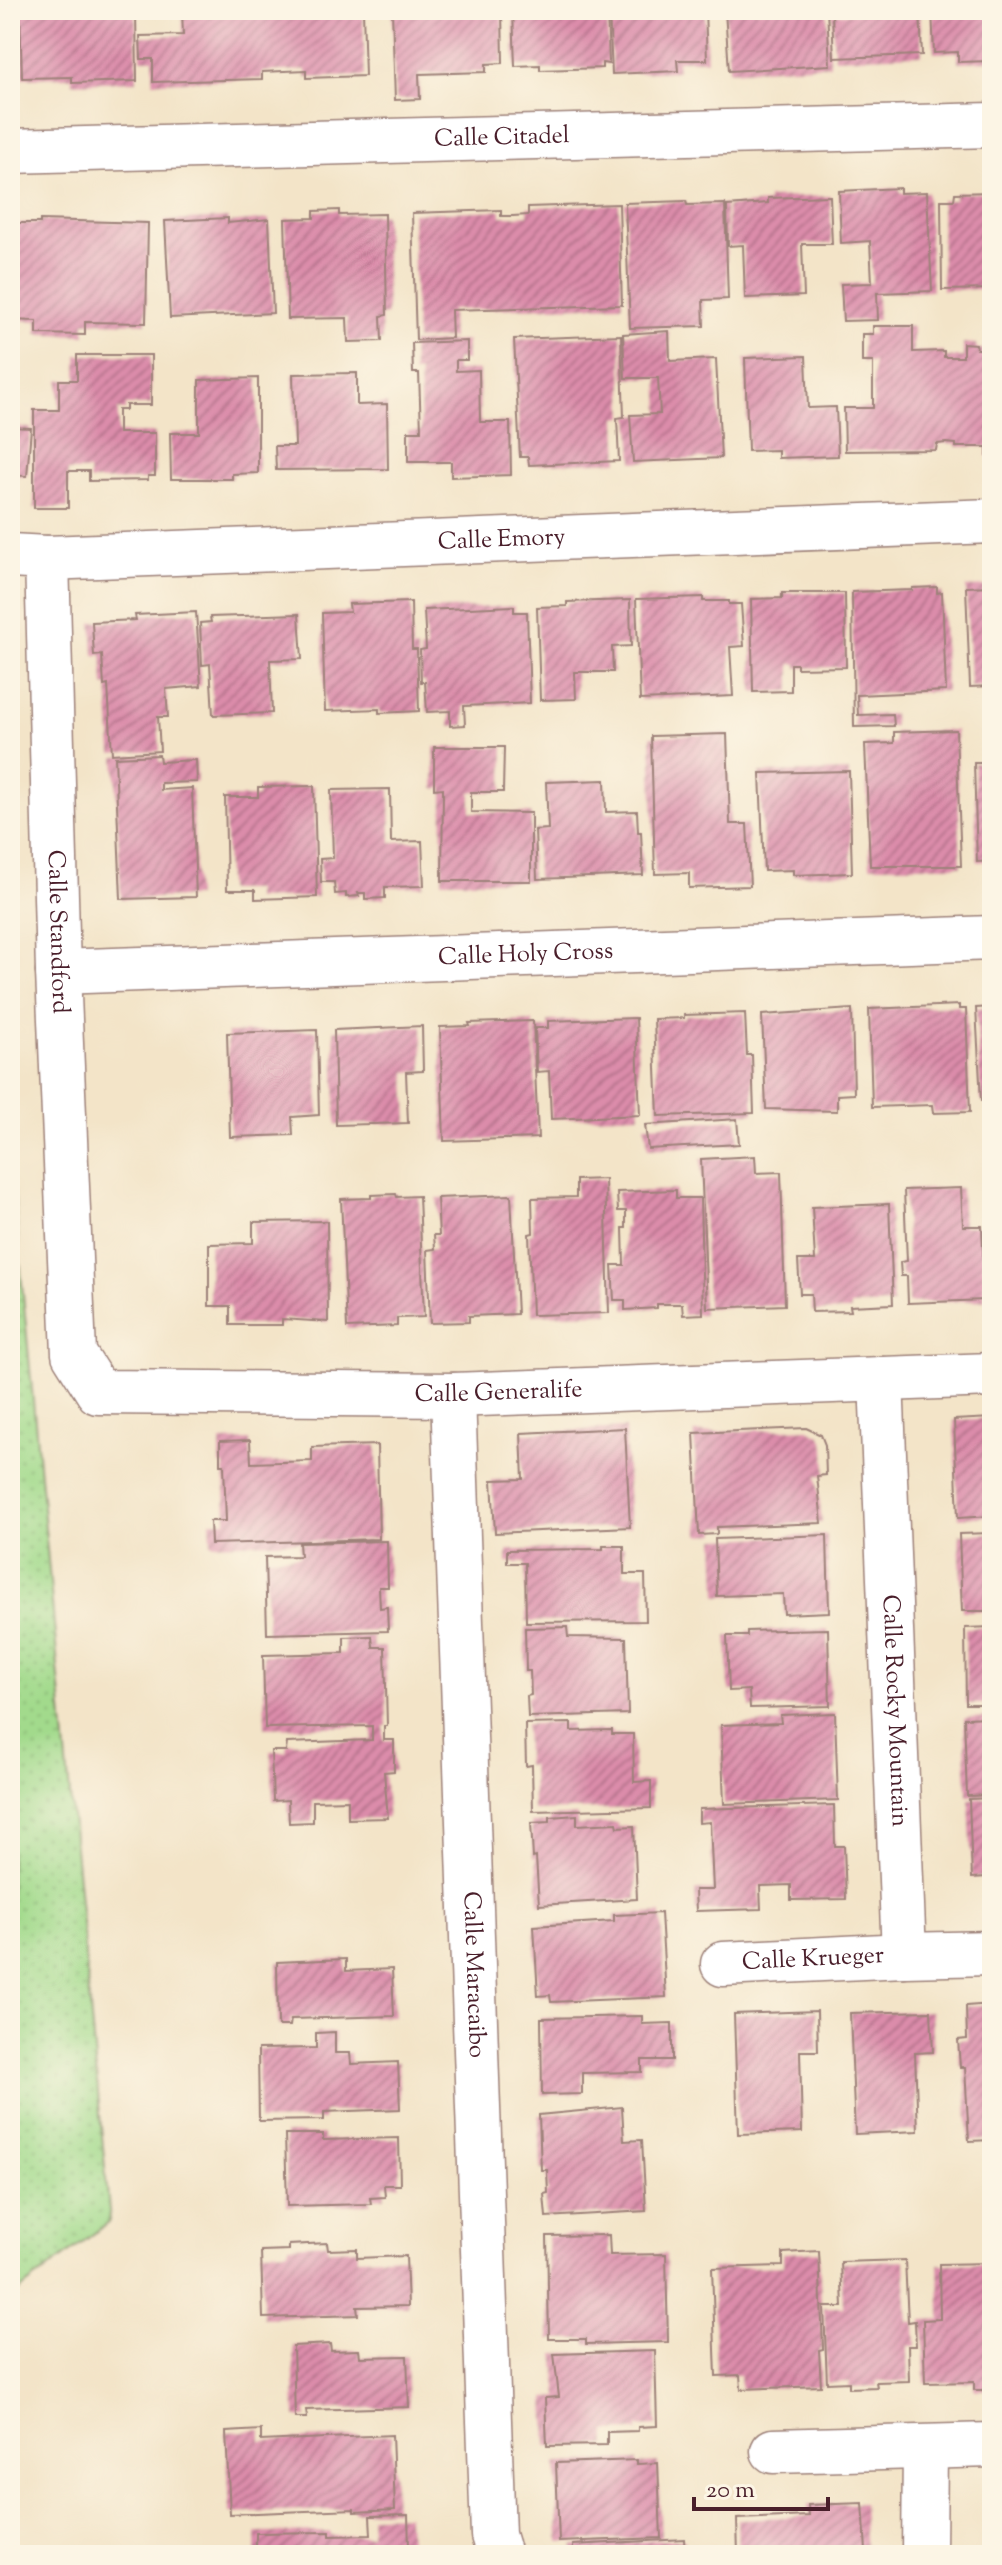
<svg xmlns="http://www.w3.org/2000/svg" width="1002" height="2565" font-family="'Sorts Mill Goudy',serif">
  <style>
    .park { fill: url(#park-dots); stroke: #767c5c; stroke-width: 2 }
    .building { fill: url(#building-hatch) }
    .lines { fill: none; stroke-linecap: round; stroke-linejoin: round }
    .street-casing { stroke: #9e827a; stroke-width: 47 }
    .street { stroke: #fff; stroke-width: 44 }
    .labels { text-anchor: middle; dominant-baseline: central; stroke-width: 6; stroke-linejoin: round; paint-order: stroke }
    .street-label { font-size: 24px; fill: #4a1f2b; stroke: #fcf5e5 }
  </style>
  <defs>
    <pattern id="park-dots" width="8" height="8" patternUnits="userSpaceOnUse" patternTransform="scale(2)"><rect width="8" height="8" fill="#a2da8c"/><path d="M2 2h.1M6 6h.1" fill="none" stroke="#8dbb79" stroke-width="1.8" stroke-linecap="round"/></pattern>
    <pattern id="building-hatch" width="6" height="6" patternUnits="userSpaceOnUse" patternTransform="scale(2)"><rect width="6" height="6" fill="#db8caa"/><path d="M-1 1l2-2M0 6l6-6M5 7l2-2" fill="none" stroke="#b4728b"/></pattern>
  </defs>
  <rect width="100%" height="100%" fill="#fcf5e5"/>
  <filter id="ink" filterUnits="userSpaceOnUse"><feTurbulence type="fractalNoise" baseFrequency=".0125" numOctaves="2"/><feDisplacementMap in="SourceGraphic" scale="16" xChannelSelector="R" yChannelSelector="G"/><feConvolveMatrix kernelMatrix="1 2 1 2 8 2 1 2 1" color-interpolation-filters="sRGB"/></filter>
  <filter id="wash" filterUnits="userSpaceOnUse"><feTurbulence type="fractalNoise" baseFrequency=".006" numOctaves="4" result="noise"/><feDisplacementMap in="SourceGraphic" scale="32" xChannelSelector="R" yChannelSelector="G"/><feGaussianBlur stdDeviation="1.8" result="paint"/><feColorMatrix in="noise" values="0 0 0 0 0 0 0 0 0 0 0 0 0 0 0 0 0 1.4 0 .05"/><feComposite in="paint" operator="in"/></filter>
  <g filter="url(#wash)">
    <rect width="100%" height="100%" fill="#f3e4c8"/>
    <path class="park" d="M10,1155l100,1066 -100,77z"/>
    <g id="blocks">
      <path class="building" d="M20,10h116l1,71 -65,2v-6l-50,1z
        M182,10h76v3l15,-1 -1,-2h91l2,66 -59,2v-8l-44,2v7l-109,3v-23h-12l-1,-23 43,-1z
        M392,10h110l1,53 -17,1v8l-67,2 1,25 -25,1z
        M513,10l94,1 2,53 -7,-1v5l-62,2v-5l-25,1z
        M609,10h96l2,50h-30l1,11 -66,3z
        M725,10h102l3,55 -101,6z
        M861,10h59l2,45 -88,3 -2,-44 29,-1z
        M932,10h60v51l-34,1v-10l-24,1z
        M900,188v5l27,-1 5,99 -55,2 1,27 -35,1 -2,-37 31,-1 -2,-42 -29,2 -2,-52z
        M992,192v97l-50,1 -1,-90h13l1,-7z
        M830,196l2,48h-30l2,52 -59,2 -2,-53 -15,1 -1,-40 41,-3v-5z
        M686,201l1,4 38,-1 3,95 -25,1 1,26 -74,2 -5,-125z
        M619,204l3,101 -171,5 1,28 -36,2 -4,-127 89,-3v6h12l15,-1v-8z
        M339,210v5l46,-1 2,101 -6,1 1,25 -34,1 -1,-24 -59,1 -3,-100 29,-1v-7z
        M228,218v5l41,-4 4,94 -103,5 -5,-97z
        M40,220l108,3 -2,100 -61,-1v13l-48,-1v-13l-27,-1v-97h30z
        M873,326h40v26l31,-1v6h19v-14l13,1 1,5h15v107h-5v-9h-31v-3l-10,-1 -9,1 -1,6 -91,1 -1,-43h29v-46h-11v-28h11z
        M669,331l1,30 46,-2 5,99 -88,4 -3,-47 30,-1 -2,-36h-33l-2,-44z
        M621,335l3,82 -7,1 2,43 -90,4 -1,-8h-8l-6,-118z
        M467,341v19h-11v11l23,-1 1,52h30l1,53 -60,2v-15h-43v-31h13l-2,-58h-6l-1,-30z
        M77,355h74v50h-25v5h-8v23h37v43h-7v4l-59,1v-10h-21v37h-34v-98h25v-30h18z
        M806,356l2,52 28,-1 2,49 -60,2v-8l-30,1 -3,-93z
        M357,373v32l30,-1 1,65 -112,1 -1,-24h20l-2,-72z
        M258,378v95l-26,1v5h-61l-1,-46h29v-53z
        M10,427l21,1 -4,48 -17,-1z
        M992,586v100l-22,1 -4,-100z
        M937,587v6l5,-1 4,99 -89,4 1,20 35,-1 1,12 -40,1 -2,-135 60,-2v-2z
        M782,593h63l1,74 -49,1v-4h-6v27l-38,1 -2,-93 31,-1z
        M703,597v4h26v3h12l3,42 -14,1 3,49 -93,4 -4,-101z
        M630,600l1,46 -19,1 1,25h-38l1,27 -36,1 -3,-93 30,-1v-4z
        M411,602l1,47h5l2,62 -40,2v-4l-54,2 -3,-98 28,-1 -1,-8z
        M514,606v6h13l3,91 -66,3 1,19 -15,1v-15l-23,1 -2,-30h-4l-1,-32 6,-1 -2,-39z
        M196,612l5,74 -35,3 2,28h-10l2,34 -48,3 -4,-69 -4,1 -2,-31 -8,1 -2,-34 44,-2 -1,-5z
        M299,614l3,45 -32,1 2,53 -59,2 -3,-51 -8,1 -2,-42 11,-1 -1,-5z
        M956,730l5,136h-91l-5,-122 29,-1v-11z
        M727,734l3,90h17l3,62 -61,2v-15l-34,1 -4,-138z
        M434,747h70l-1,45h-32v20l60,1v68h-89l1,-93 -9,1z
        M159,755l1,7 36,-2 1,22 -36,1v7l31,-2 4,109 -75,2 -6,-142z
        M974,763h18v98l-15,1z
        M849,771l3,102 -59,2v-5l-29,1 -4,-98z
        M605,780l1,32 31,-1 1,21h3l2,43 -106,4 -2,-49 13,-1 -2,-47z
        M314,786l3,111 -62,2v-9h-28l-2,-93h33v-10z
        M390,789l1,53 31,-1 2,45 -39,1v11l-20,1v-6h-7l1,3 -13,1v-4l-11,1 -1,-12h-13l-1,-23 13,-1 -2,-68z
        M959,1005v4h7l4,103 -37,1 -1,-8 -60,2 -3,-98z
        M992,1007v94h-11l-5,-93z
        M852,1009l2,85 -17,1v16l-71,-2 -4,-94z
        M745,1013l2,42h5l2,58 -96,3 -4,-97 30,-1v-3z
        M636,1018l4,97 -89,4 -2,-48 -12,1 -2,-44h13v-7z
        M533,1021l5,117 -94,3 -4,-114 30,-1 -1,-3z
        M422,1026l1,45 -17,1 2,51 -72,2 -2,-95z
        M317,1030l2,85 -27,2 1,18 -63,2 -3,-104z
        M737,1119l2,25 -91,5 -3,-24z
        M755,1156l1,17 25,-1 4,133 -78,3 -6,-149z
        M605,1179l4,134 -77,2 -3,-81 4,-1 -1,-35 44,-1v-17z
        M961,1188l2,38h19l3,74 -77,3 -1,-27h-6l-1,-14 7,-1 -3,-71z
        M676,1190v8h24l3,116 -20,1 -1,-11h-25v4l-32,2v-10h-11l-2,-35h12l-1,-37h3v-17h-8l-1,-19z
        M396,1194l1,3 22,-1 5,121 -27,1v8l-50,2 -6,-129 30,-1v-3z
        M511,1195l6,119 -48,2v6l-39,1 -3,-73 8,-1 -1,-14h5l-2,-37z
        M889,1204l4,100 -43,2 1,5 -39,1 -1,-18h-11l-2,-34h17l-3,-53z
        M327,1221l1,101 -46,-3v6h-52v-19h-21v-62l44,-1v-21z
        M992,1418v98l-34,2 -4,-98z
        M625,1428l5,99 -135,6 -3,-53 31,-1 -2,-46z
        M806,1428l15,7 4,10 1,30 -9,1 5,47 -105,4v7l-18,1 -5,-102z
        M250,1440l1,23 61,-2v-14l65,-2 2,94 -168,5 -1,-23h16l-2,-56h-4v-24z
        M992,1533v78h-30l-3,-77z
        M827,1535l2,77 -45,2 -1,-20 -66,2 -2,-57z
        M387,1541l1,46h-9l1,21 7,-1 1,24 -121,3 -2,-77 35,-1 -1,-13z
        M603,1546h21v28h21l1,47 -120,1 -1,-59h-18v-13l96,-1z
        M567,1627l1,10 58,1 2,76 -100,3 -1,-21 4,-1 -1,-24h-4l-1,-43z
        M992,1627v77h-26l-1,-76z
        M828,1629l2,77 -80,2 -1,-18 -20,1 -2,-55h20v-5z
        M372,1636l1,11h12l2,79h-3v14h10v31l-10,1 4,46 -40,1v-19l-35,1v21l-24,1 -1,-23 -15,1 -2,-50h15l1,-8 85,-3v-14l-107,2 -2,-73 81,-2v-16z
        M835,1713l3,87 -114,4 -3,-79 60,-2 -1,-8z
        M992,1717v78l-25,1 -3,-78z
        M571,1723v8l41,-1v4h21l1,48 17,-1v27l-118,3 -1,-46 -6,1 -1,-42z
        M992,1798v89h-6v-10l-14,1 -3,-79z
        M834,1805l1,41h9l2,53 -55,1v-15l-31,1 1,23 -65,2 -1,-21h18l-3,-68 -11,1v-14z
        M577,1815v10l40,-2 1,4 16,-1 3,73 -98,6 -3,-48 -3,1 -2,-35 19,-1v-5z
        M661,1913l5,84 -115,5 -1,-7 -12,1 -4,-70 80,-5v-6z
        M346,1959v12l46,-2 2,47 -103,3 -1,7h-12l-1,-64z
        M992,2004v136l-23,1 -4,-74h-5l-2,-27 9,-1 -1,-33z
        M817,2011l1,40h-18l2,81 -64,2 -4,-120z
        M931,2011l2,41 -18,1 3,78 -63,3 -5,-121z
        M642,2016v8l30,-1v37h-30v12l-60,1v21l-40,1 -1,-77z
        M335,2032v21h15l1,11 47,-2 2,47 -76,3v8l-65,1 -1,-72 58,-1v-15z
        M622,2107l2,34 18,-1 4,71 -100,6 -2,-23 4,-1 -1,-23h-6l-2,-55z
        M285,2134h38v6l76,-2 1,47h-16l1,12 -15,1 1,6 -84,2z
        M609,2235l1,20 56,-1 2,88 -82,2v-5h-37l-2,-103z
        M327,2243l1,7 29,-1v9l49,-2 2,50 -51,1 1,8 -95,3 -2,-67 28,-1v-5z
        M819,2251l4,98 -4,1 2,36 -80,3 -1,-14 -24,1 -4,-108 71,-2v-13z
        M905,2260l3,62 7,-1 1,25h-8l1,35 -33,1 1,5 -28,1v-6l-22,1 -3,-76h19l-2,-45z
        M992,2263v127h-18v-8l-49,1 -2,-63 17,-1 -1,-55z
        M330,2344l1,7 28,-1 1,7 47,-1 2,51 -103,3 1,8h-12l-2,-72z
        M655,2351l2,75 -19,1v4l-31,1v13l-60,1 -2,-48 14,-1 -5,-43z
        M261,2430v11l131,-6 3,75 -41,2v-3l-124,5 -4,-82z
        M637,2460v4l21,-1 3,75 -102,4 -3,-79z
        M863,2503l3,48h-3v4h-125l-1,-36 72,-3 -1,-11z
        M408,2515l1,32 -3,-1v9h-150v-22l74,-1v4l41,-1 -1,-19z
        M684,2539l1,16h-112v-10z"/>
    </g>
  </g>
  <g filter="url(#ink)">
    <use href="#blocks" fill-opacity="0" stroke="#9e827a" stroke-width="2"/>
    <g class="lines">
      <defs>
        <g id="street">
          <path id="s1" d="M10,151l982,-26"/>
          <path id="s2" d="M10,556l37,2 945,-37"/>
          <path id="s3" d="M47,558l11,414 16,382 24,38 355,3 539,-20"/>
          <path id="s4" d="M58,972l934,-34"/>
          <path id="s5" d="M881,1379l23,576"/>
          <path id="s6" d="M453,1395l40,1140 6,20"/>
          <path id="s7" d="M723,1964l181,-9 88,-2"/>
          <path d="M773,2451l219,-6"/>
          <path d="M924,2555l1,-107"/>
        </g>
      </defs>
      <use href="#street" class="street-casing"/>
      <use href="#street" class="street"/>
    </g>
  </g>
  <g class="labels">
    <g class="street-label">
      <text stroke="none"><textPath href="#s1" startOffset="492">Calle Citadel</textPath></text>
      <text stroke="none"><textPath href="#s2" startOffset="492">Calle Emory</textPath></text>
      <text stroke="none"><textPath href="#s3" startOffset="374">Calle Standford</textPath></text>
      <text stroke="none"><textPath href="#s4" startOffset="468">Calle Holy Cross</textPath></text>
      <text stroke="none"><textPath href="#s3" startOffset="1242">Calle Generalife</textPath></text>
      <text stroke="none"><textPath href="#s5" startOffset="332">Calle Rocky Mountain</textPath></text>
      <text stroke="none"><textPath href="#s7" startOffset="90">Calle Krueger</textPath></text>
      <text stroke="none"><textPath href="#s6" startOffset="580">Calle Maracaibo</textPath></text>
    </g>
  </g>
  <rect width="1002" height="2565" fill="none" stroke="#fcf5e5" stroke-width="40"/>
  <path d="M694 2497v12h134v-12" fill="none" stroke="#4a1f2b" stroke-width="4"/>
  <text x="706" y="2497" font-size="24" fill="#4a1f2b" stroke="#fcf5e5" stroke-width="6" paint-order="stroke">20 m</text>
</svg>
